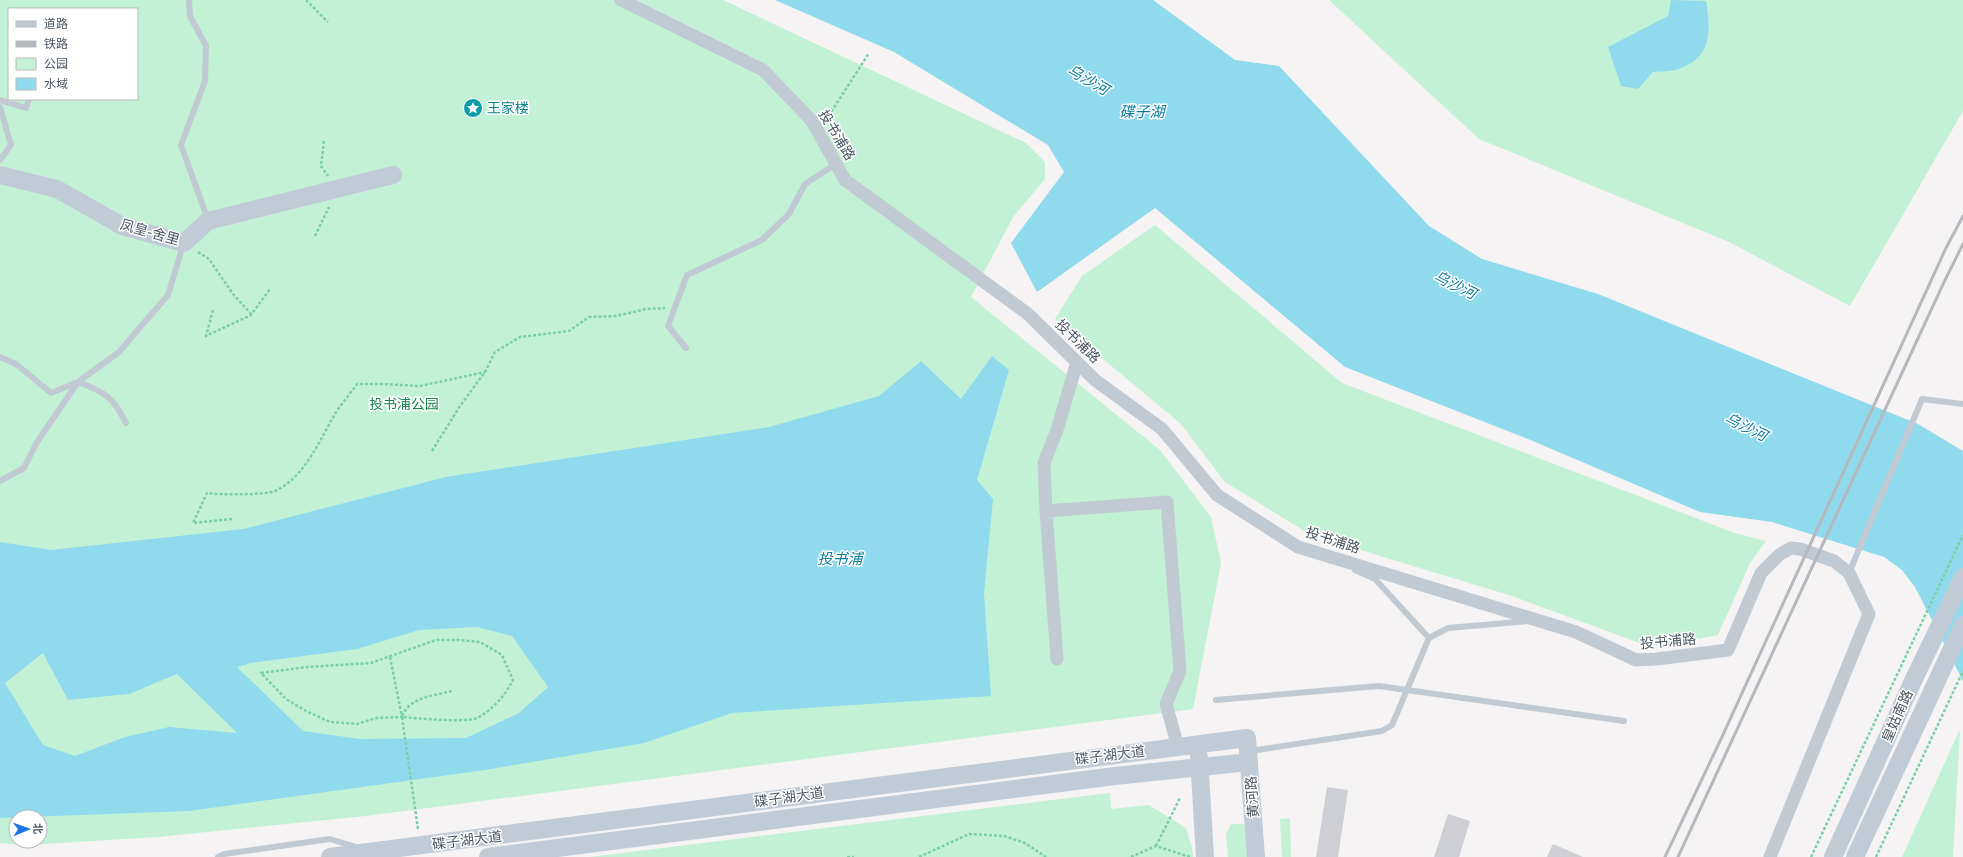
<svg xmlns="http://www.w3.org/2000/svg" width="1963" height="857" font-family="'DejaVu Sans','Noto Sans SC',sans-serif">
  <style>
    .green { fill: #c3f1d5; fill-rule: evenodd }
    .water { fill: #90daee; fill-rule: evenodd }
    .building { fill: #cdcfd5 }
    .lines { fill: none; stroke-linecap: round; stroke-linejoin: round }
    .path { stroke: #7ad0a6; stroke-width: 2.5; stroke-dasharray: 3 2; stroke-linecap: butt }
    .lane { stroke: #c1cad2; stroke-width: 6 }
    .street { stroke: #c1cad2; stroke-width: 13 }
    .secondary { stroke: #c1cbd6; stroke-width: 18 }
    .rail { stroke: #b5b8bd; stroke-width: 3 }
    .labels { text-anchor: middle; dominant-baseline: central; stroke-width: 3; stroke-linejoin: round; paint-order: stroke }
    .culture-label { font-size: 14px; fill: #0d838f; stroke: #fff; text-anchor: start }
    .street-label { font-size: 14px; fill: #4a5661; stroke: #fff }
    .park-label { font-size: 14px; fill: #17864f; stroke: #fff }
    .water-label { font-size: 15px; font-style: italic; fill: #0c7c9b; stroke: #fff }
  </style>
  <rect width="100%" height="100%" fill="#f5f3f3"/>
  <path class="green" d="M0,0h723l303,143 19,19v17l-32,38 -42,80 189,153 51,67 10,46 -28,146 -827,107 -208,21 -132,8 -26,-2zM9,9h128v90h-128zM16,817h24v24h-24z
    M1329,0h634v111l-113,195 -121,-64 -250,-103z
    M1155,225l187,158 393,150 31,8 -16,22 -32,72 -55,10h-18l-133,-49 -201,-61 -86,-53 -44,-58 -126,-105 27,-43z
    M1960,729l-7,128h-51z
    M1110,793l1,16 38,-4 37,23 6,20 1,9h-603z
    M1290,818l1,39h-9l-2,-38z
    M1231,824h14l6,33h-23l-2,-23z"/>
  <path class="water" d="M775,0h378l82,60 44,6 150,160 53,33 116,35 320,130 45,27v230l-48,-94 -13,-17 -18,-13 -112,-35 -72,-10 -172,-73 -183,-72 -190,-159 -118,84 -26,-49 53,-71 -16,-27 -154,-93z
    M1671,0l35,1c5,30 6,57 -28,68 -7,3 -17,2 -25,3l-15,17 -17,-3 -13,-39 60,-31z
    M992,356l17,14 -32,110 16,19 -9,94 7,103 -259,17 -88,30 -159,27 -296,41 -189,7v-276l51,8 192,-21 203,-52 323,-50 110,-31 42,-35 40,38zM477,627l35,9 36,51 -29,26 -53,25 -106,1 -57,-8 -66,-64 14,-4 106,-14 62,-19zM43,653l25,47 61,-6 48,-20 60,59 -68,-6 -44,10 -50,19 -32,-11 -38,-62z"/>
  <path class="building" d="M1327,787l21,3 -10,67h-22z
    M1448,814l22,7 -11,36h-25z
    M1553,844l30,13h-36z"/>
  <g class="lines">
    <path class="path" d="M306,0l22,22
      M826,120l43,-67
      M324,141l-3,25 7,10
      M315,236l14,-29
      M198,252l11,7 24,35 18,20
      M213,310l-7,26 45,-21 19,-26
      M432,451l28,-45 25,-34 10,-20 25,-15 49,-6 20,-14 27,-1 30,-7 19,-1
      M232,519l-39,4 14,-30c13,2 58,2 68,-2 30,-14 44,-50 60,-77 6,-10 15,-20 22,-30h25l38,2 65,-14
      M390,657l12,60 -26,1 -19,6 -27,-2 -24,-11 -20,-12 -25,-26 46,-6 64,-4 65,-23h22l22,2 22,13 11,25c-8,15 -20,30 -36,38 -11,5 -61,0 -75,-1l16,112
      M402,716c8,-19 31,-20 50,-25
      M1156,846l24,-48
      M847,857h7
      M919,857l50,-23 35,2 21,7 21,14
      M1131,857l25,-11 34,11
      M1811,857l152,-322
      M1876,857l87,-186"/>
    <path class="lane" d="M189,0l1,16 16,30 -1,35 -24,64 27,75
      M0,100l26,8 3,-9
      M0,107l11,38 -11,15
      M686,348l-18,-22 19,-51 75,-35 27,-26 16,-30 31,-20
      M0,357l16,7 35,29 27,-11c27,10 35,15 48,41
      M0,481l24,-13 13,-26 41,-60 41,-30 49,-57 15,-50
      M1355,570l20,9 54,59 19,-10 80,-7
      M1849,573l73,-174 41,5
      M1216,700l163,-14 245,35
      M1250,751l132,-20 10,-6 37,-87
      M218,857l6,-3 106,-15 26,8"/>
    <path class="street" d="M621,0l142,70 49,51 33,59 183,134 67,66 67,49 55,66 81,52 278,85 60,28 21,-1 71,-9 33,-77 18,-18 12,-7 9,1 34,12 15,12 20,41 -99,243
      M1046,511l121,-9 13,169 -14,33 12,43
      M1057,659l-11,-148 -2,-48 13,-33 20,-68"/>
    <path class="secondary" d="M0,175l57,14 65,37 62,17 24,-22 185,-46
      M1199,757l6,100
      M330,857l917,-119 9,119
      M488,857l627,-81 134,-14
      M1833,857l80,-176 50,-104
      M1855,857l108,-232"/>
    <path class="rail" d="M1665,857l56,-118 225,-491 17,-32
      M1678,857l267,-577 18,-36"/>
  </g>
  <defs>
    <symbol id="sight-disc" viewBox="-11 -11 22 22"><circle r="9.5" fill="#0f9aa8" stroke="#fff"/><path d="M0-6L1.8-2.2L6-1.7L2.9 1.2L3.7 5.4L0 3.3L-3.7 5.4L-2.9 1.2L-6-1.7L-1.8-2.2Z" fill="#fff"/></symbol>
  </defs>
  <g fill-rule="evenodd">
    <use href="#sight-disc" x="462" y="97" width="22" height="22"/>
  </g>
  <g class="labels">
    <g class="culture-label">
      <text x="487" y="108">王家楼</text>
    </g>
    <g class="street-label">
      <text transform="translate(837 135) rotate(59)">投书浦路</text>
      <text transform="translate(150 232) rotate(16)">凤皇-舍里</text>
      <text transform="translate(1078 341) rotate(44)">投书浦路</text>
      <text transform="translate(1333 540) rotate(18)">投书浦路</text>
      <text transform="translate(1668 641) rotate(-5)">投书浦路</text>
      <text transform="translate(1897 716) rotate(-66)">皇姑南路</text>
      <text transform="translate(1110 755) rotate(-7)">碟子湖大道</text>
      <text transform="translate(789 797) rotate(-8)">碟子湖大道</text>
      <text transform="translate(1252 797) rotate(-94)">黄河路</text>
      <text transform="translate(467 840) rotate(-7)">碟子湖大道</text>
    </g>
    <g class="park-label">
      <text x="404" y="404">投书浦公园</text>
    </g>
    <g class="water-label">
      <text transform="translate(1088 80) rotate(30)">乌沙河</text>
      <text x="1142" y="112">碟子湖</text>
      <text transform="translate(1455 285) rotate(26)">乌沙河</text>
      <text transform="translate(1746 427) rotate(26)">乌沙河</text>
      <text x="840" y="559">投书浦</text>
    </g>
  </g>
  <rect x="8" y="8" width="130" height="92" fill="#ffffff" stroke="#b7bbc0"/>
  <rect x="16" y="21" width="20" height="6" fill="#c1cbd6" stroke="#b7bbc0"/>
  <text x="44" y="28" font-size="12" fill="#4a5661">道路</text>
  <rect x="16" y="41" width="20" height="6" fill="#b5b8bd" stroke="#b7bbc0"/>
  <text x="44" y="48" font-size="12" fill="#4a5661">铁路</text>
  <rect x="16" y="58" width="20" height="12" fill="#c3f1d5" stroke="#b7bbc0"/>
  <text x="44" y="68" font-size="12" fill="#4a5661">公园</text>
  <rect x="16" y="78" width="20" height="12" fill="#90daee" stroke="#b7bbc0"/>
  <text x="44" y="88" font-size="12" fill="#4a5661">水域</text>
  <g transform="translate(28 829) rotate(88)"><circle r="19" fill="#ffffff" stroke="#b7bbc0"/>
  <path d="M0-3L7 15L0 10L-7 15Z" fill="#1a73e8"/>
  <text y="-6" font-size="11" font-weight="bold" text-anchor="middle" fill="#4a5661">北</text>
  </g>
</svg>
